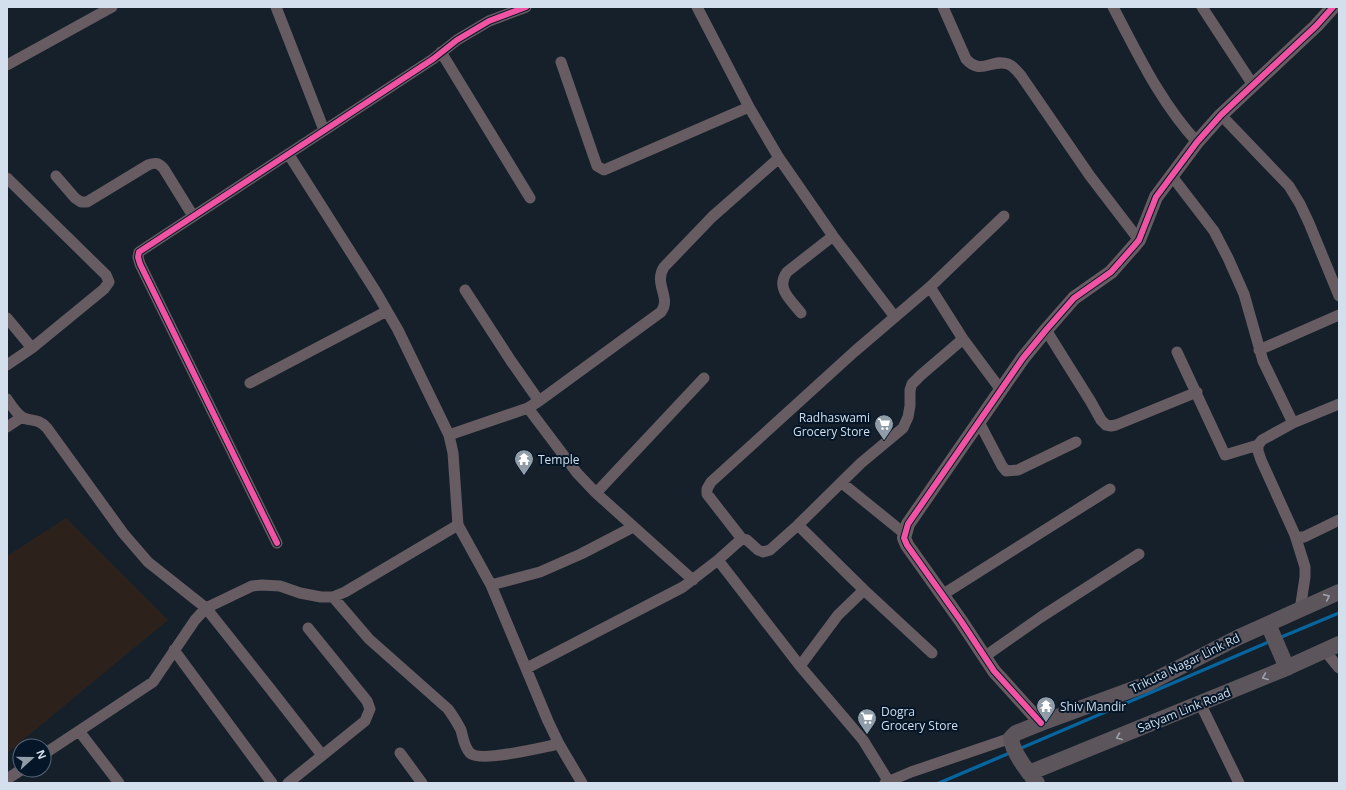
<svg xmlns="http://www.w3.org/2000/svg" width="1346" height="790" font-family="'Open Sans',sans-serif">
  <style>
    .industrial { fill: #2d221b }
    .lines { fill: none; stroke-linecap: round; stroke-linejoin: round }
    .stream { stroke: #07649d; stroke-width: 3.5 }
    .minor { stroke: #675c61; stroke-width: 11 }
    .tertiary { stroke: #675c61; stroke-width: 14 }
    .secondary { stroke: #5c565c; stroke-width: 16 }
    .cycleway-casing { stroke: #051629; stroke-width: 8 }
    .cycleway { stroke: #f153a3; stroke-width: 6 }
    .oneway { stroke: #9da1ab }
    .labels { text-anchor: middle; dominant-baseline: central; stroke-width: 4; stroke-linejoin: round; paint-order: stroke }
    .poi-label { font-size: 12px; fill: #d3dfec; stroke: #051629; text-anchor: start }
    .street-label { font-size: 12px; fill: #d3dfec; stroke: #051629 }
  </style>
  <rect width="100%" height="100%" fill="#15202b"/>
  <path class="industrial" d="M66,518l102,102 -161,133v-197z"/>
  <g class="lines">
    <path class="stream" d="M1279,638l60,-25
      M1019,749l252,-108
      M939,783l73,-31"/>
    <path class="minor" d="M276,7l48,123
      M697,7l52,100 30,51 54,78 62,81
      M943,7l23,52c15,17 26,-1 42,5 6,2 10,8 14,13l68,99 49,64
      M1113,7c25,47 47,95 84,135
      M1202,7l51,78
      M441,52l89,146
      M561,62l36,104 7,4 145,-63
      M7,65l105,-58
      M1221,115l68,71 11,18 9,19 30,73
      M289,155l87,137 22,38 51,105 4,18 5,72 33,60 57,136 11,23 23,39
      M1171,175l43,56 14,27 16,36 19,67 30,62
      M56,176l19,22 6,4h6l61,-37c8,-3 11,-2 16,4l29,47
      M7,178l99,97 3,7 -5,7 -72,59 -25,17
      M930,287l33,52 38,51
      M465,290l46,71 28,40
      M801,313c-10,-13 -26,-25 -14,-41l46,-36
      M7,318l25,30
      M1046,330l45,72 10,18 5,5 5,1 5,-1 81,-33
      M1259,350l80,-35
      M1177,352l48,103 33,-10 4,-5 31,-17 46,-19
      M250,383l137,-72
      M7,399c4,6 9,14 15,18 8,5 15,0 25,11l76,105 25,29 58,46 62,78 54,69
      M528,408l49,65 19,20
      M979,422l23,44 4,5 12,-1 58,-28
      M7,427l15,-10
      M449,435l79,-27 11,-7 122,-89c11,-14 -8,-28 3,-45l48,-50 67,-59
      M1258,445v6l3,9 34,75 3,2h6l35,-17
      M842,483l63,51
      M798,525l66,65 68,63
      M1295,535l10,32v10l-5,33
      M742,539l-35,-45v-5l4,-7 143,-130 76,-65 74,-71
      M277,543l-137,-279 -2,-7 1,-5 294,-193 24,-19 32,-19 37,-14
      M718,560l82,106 63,74 26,42
      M693,580l-97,-87 108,-115
      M491,585l49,-13 41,-18 52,-27
      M942,595l168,-106
      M333,597l12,-5 113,-67
      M174,650l98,133
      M1325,651l14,17
      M984,657l57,-40 98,-63
      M800,666l38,-51 26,-25
      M527,668l156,-81 35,-27 19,-17 5,-4 5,1 11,10 5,2 7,-2 28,-25 63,-62 42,-35 5,-11 2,-11v-16l2,-6 9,-9 42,-36
      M1200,703l39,80
      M79,731l40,52
      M400,753l22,30
      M44,754l109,-72 42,-62 11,-12 46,-22 10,-1 18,1 20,7 21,4h12l36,42 79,70c5,7 9,13 13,21 2,7 3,17 9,23 10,10 73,-6 89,-9
      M7,779l14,-9
      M288,783l77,-62 5,-12 -3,-8 -59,-73
      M885,783l26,-11 100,-34"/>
    <path class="tertiary" d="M1041,723l-47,-52 -33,-50 -54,-76 -3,-7 4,-14 115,-166 23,-28 28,-32 37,-26 23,-26 5,-6 17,-43 41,-55 24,-27 95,-89 17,-19"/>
    <path class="secondary" d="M1268,624l19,44
      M1029,773l255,-104 55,-25
      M1037,783c-9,-11 -25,-31 -26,-45l5,-5 25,-10 106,-39 92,-47 100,-45"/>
    <defs>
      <path id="cycleway" d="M277,543l-137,-279 -2,-7 1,-5 294,-193 24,-19 32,-19 37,-14
        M1041,723l-47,-52 -33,-50 -54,-76 -3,-7 4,-14 115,-166 23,-28 28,-32 37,-26 23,-26 5,-6 17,-43 41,-55 24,-27 95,-89 17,-19"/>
    </defs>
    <use href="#cycleway" class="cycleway-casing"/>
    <use href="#cycleway" class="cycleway"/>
  </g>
  <defs><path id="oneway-chevron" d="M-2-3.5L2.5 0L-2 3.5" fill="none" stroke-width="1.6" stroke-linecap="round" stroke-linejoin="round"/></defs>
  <g class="oneway">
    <use href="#oneway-chevron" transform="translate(1327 597) rotate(-24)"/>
    <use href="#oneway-chevron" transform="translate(1265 677) rotate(158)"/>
    <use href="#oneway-chevron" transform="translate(1119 737) rotate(158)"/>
  </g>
  <defs>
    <symbol id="supermarket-pin" viewBox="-11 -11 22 30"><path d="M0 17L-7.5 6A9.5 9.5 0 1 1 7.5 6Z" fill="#909ca8" stroke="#051629"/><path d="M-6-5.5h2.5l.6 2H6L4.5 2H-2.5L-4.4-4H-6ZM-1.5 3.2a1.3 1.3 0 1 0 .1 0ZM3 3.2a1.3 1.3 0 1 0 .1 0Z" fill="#fff"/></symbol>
    <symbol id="temple-pin" viewBox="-11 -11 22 30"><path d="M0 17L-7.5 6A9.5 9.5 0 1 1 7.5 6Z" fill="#909ca8" stroke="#051629"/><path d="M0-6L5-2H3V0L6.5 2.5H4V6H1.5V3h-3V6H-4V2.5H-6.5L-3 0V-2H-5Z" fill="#fff"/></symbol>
  </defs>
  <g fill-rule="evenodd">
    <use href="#supermarket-pin" x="873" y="413" width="22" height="30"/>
    <use href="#temple-pin" x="513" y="448" width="22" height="30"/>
    <use href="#temple-pin" x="1035" y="695" width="22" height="30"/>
    <use href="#supermarket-pin" x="856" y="707" width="22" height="30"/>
  </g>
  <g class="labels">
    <g class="poi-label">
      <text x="870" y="417" text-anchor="end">Radhaswami<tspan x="870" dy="14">Grocery Store</tspan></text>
      <text x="538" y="459">Temple</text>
      <text x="1060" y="706">Shiv Mandir</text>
      <text x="881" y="711">Dogra<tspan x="881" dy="14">Grocery Store</tspan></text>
    </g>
    <g class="street-label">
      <text transform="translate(1185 663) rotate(-26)">Trikuta Nagar Link Rd</text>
      <text transform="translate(1184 710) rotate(-22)">Satyam Link Road</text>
    </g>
  </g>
  <rect width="1346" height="790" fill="none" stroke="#d3dfec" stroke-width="16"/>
  <g transform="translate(32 758) rotate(69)"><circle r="19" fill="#051629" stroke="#576677"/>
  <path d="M0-3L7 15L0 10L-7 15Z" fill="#909ca8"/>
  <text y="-6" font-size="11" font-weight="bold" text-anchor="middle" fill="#d3dfec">N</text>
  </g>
</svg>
